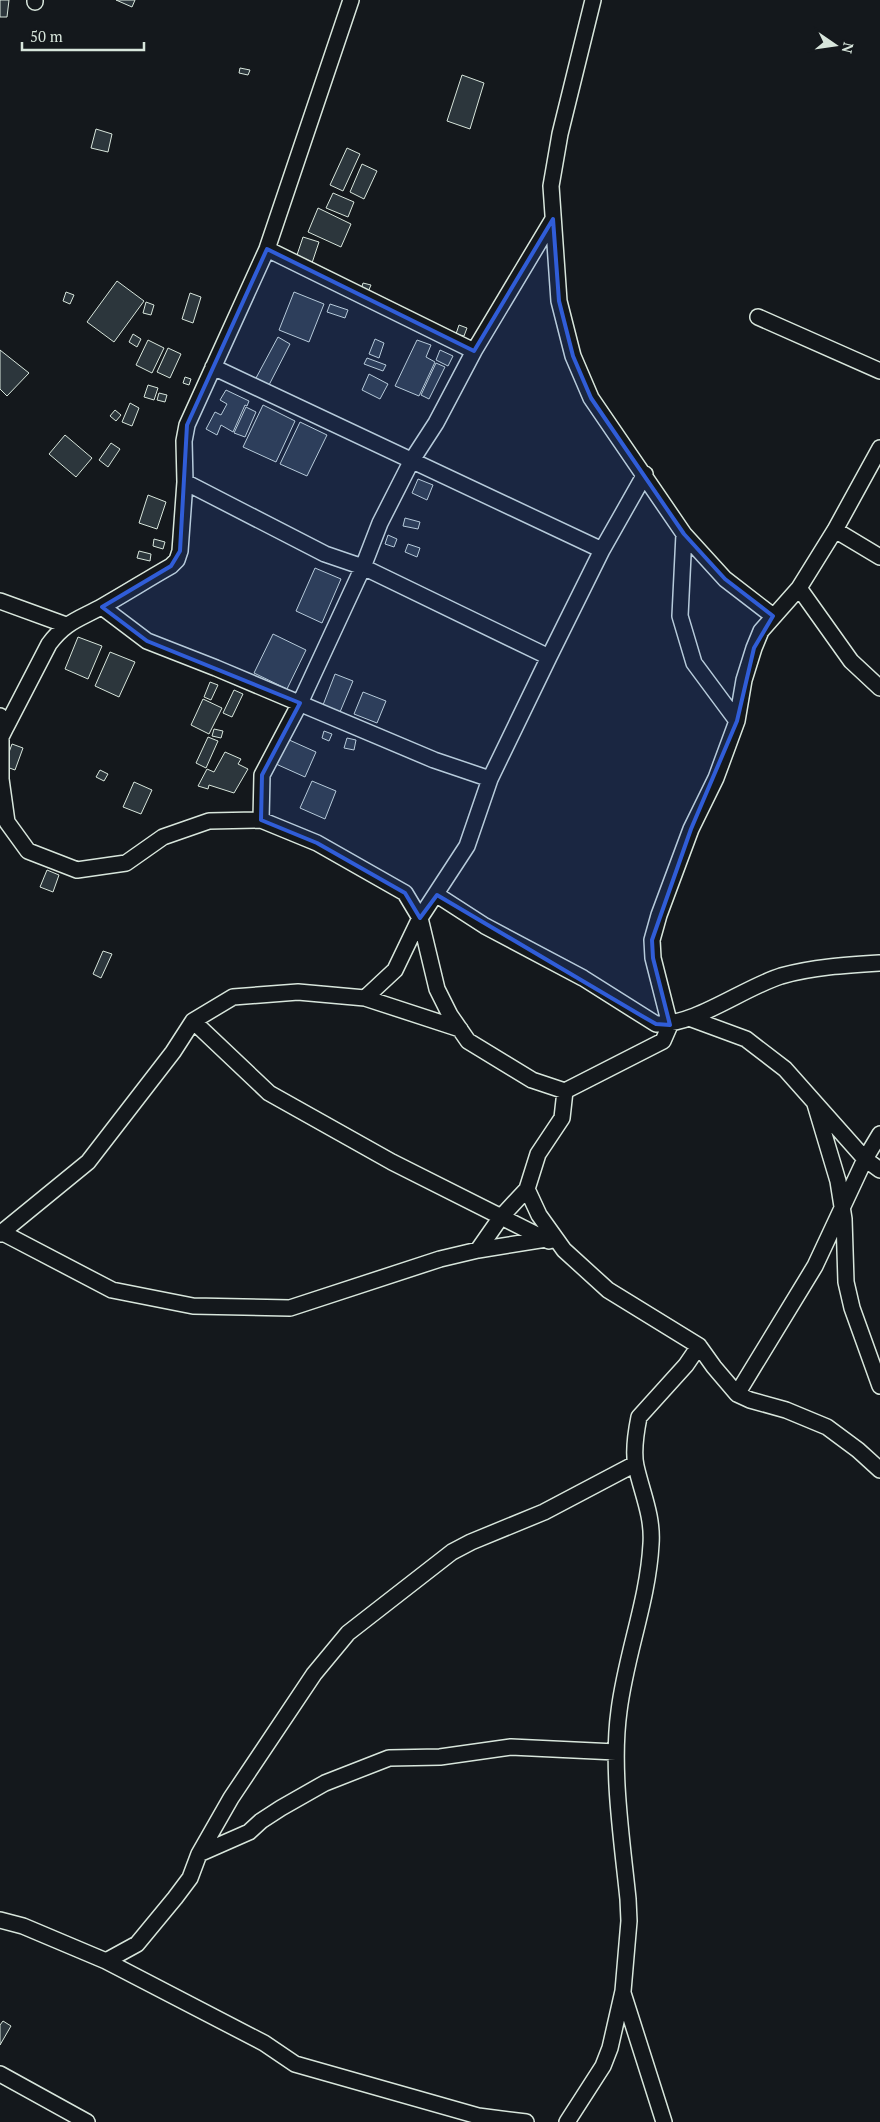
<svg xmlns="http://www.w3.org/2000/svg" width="880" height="2122" font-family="'PT Serif',serif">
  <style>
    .building { fill: #2c363c; stroke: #d8e6dc }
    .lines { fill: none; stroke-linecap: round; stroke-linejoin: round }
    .street-casing { stroke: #d8e6dc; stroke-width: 18 }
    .street { stroke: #14181c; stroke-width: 15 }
    .marked { fill: #305dd8; fill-opacity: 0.2; stroke: #305dd8; stroke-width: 4; stroke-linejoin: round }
  </style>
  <rect width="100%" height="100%" fill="#14181c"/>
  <path class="building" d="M0,0h9l-2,17h-7z
    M116,0h19l-3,7z
    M240,68l10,2 -2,5 -9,-2z
    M462,75l22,8 -14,46 -23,-8z
    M96,129l16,5 -4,18 -17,-4z
    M347,148l13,6 -17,37 -13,-6z
    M362,164l15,7 -13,28 -14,-7z
    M333,193l21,9 -6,15 -22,-9z
    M318,208l33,16 -10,23 -33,-15z
    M303,237l16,5 -8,24 -16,-5z
    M117,281l27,20 -30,41 -27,-20z
    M363,283l8,2 -3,7 -7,-2z
    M66,292l8,3 -4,9 -7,-3z
    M294,292l30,12 -15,38 -30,-12z
    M190,293l11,4 -8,26 -11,-4z
    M146,302l8,3 -3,10 -8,-2z
    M330,304l18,6 -3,8 -18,-6z
    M459,325l8,3 -3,8 -8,-2z
    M133,334l8,5 -4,8 -8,-5z
    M278,337l12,7 -21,41 -13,-7z
    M375,339l9,4 -5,15 -10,-4z
    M148,340l16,8 -12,25 -16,-8z
    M417,340l14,5 -5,12 9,5 -16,34 -24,-10z
    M168,348l13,6 -11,24 -13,-6z
    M0,350l29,23 -22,23 -7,-7z
    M440,350l13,6 -5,10 -12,-6z
    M367,358l19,7 -3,6 -19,-7z
    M436,363l9,4 -16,32 -8,-4z
    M369,374l19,10 -8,15 -18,-9z
    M185,377l6,2 -2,6 -6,-2z
    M148,385l10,3 -4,12 -10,-3z
    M226,390l23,11 -2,5 -2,-1 -12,27 -12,-7 -4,10 -11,-6 9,-17 6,3 6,-11 -7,-4z
    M159,393l8,2 -2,7 -8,-2z
    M130,403l9,5 -7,18 -10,-4z
    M263,405l32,16 -19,41 -33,-15z
    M246,407l10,5 -11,25 -11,-4z
    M115,410l6,5 -5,6 -6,-5z
    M300,422l27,13 -20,41 -27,-12z
    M65,435l27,23 -16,19 -27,-23z
    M111,443l9,6 -12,18 -9,-7z
    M418,479l15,6 -6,15 -15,-7z
    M148,495l18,7 -9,27 -18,-6z
    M405,518l15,4 -2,7 -15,-3z
    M388,535l9,4 -3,8 -9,-3z
    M154,539l11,3 -2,7 -10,-3z
    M408,544l12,4 -3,9 -12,-5z
    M139,551l12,3 -1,7 -13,-3z
    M315,568l26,11 -19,44 -26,-12z
    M273,634l33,16 -19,39 -33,-16z
    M78,637l24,9 -14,33 -23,-10z
    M110,652l25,10 -16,35 -24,-11z
    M335,674l18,7 -13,31 -17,-7z
    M210,682l8,3 -7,15 -7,-3z
    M234,690l9,4 -11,23 -9,-4z
    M363,692l23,9 -9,22 -23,-9z
    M203,699l19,9 -13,26 -18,-9z
    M214,729l9,2 -2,7 -9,-2z
    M324,731l8,3 -3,7 -7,-3z
    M208,737l10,4 -12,27 -10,-5z
    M347,738l9,2 -2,10 -10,-2z
    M287,739l29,13 -11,25 -29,-13z
    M12,744l11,4 -8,22 -11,-4z
    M225,752l16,7 -3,5 10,5 -14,24 -25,-8 -1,4 -10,-3 9,-17 7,3z
    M100,770l8,4 -4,7 -8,-4z
    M312,781l24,10 -11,28 -25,-11z
    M134,782l18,8 -11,24 -18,-7z
    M47,870l12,5 -6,17 -13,-5z
    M103,951l9,3 -11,24 -8,-4z
    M3,2021l8,5 -11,19v-20z"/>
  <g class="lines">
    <defs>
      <path id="street" d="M593,0l-33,134 -9,52 8,115 14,55 18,42 93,136 41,45 48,37
        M35,2v-2
        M267,249l207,102
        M758,317l122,54
        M213,367l389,183
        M185,482l140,72 38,13 17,-44 32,-63 24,-37 38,-72 79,-132
        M835,530l45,27
        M684,534l-4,82 14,47 43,58
        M799,588l52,73 29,27
        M0,601l66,24
        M102,607l45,34 69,27 218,92 56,19
        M0,716l6,11 -5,10v42l6,43 21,29 49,19 49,-7 37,-26 46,-16 52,-1 56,23 88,50 15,25 17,71 13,26 18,26 64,39 33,11 -3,27 -24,36 -11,35 12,26 25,35 44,40 91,56 15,21 23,27 13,6 36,10 41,17 31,23 22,20
        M6,727l43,-83c17,-23 31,-25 54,-38 23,-13 45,-27 68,-40l6,-6 3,-9 5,-69 -1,-41 3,-16 80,-176 84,-249
        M261,820l1,-45 38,-72 63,-136 186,90
        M437,895l48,31 98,52 73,46c38,2 87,-36 125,-48 32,-9 66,-11 99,-13
        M365,998l95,31
        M689,1018l57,21 39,30 80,90 15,11
        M193,1021l76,72 123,69 157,79
        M565,1091l98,-50 7,-16 -17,-67 -1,-18 7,-25 32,-86 25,-51 21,-57 7,-41 10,-32 7,-17 38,-43 36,-58 45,-82
        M815,1104l23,77 6,38 2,63 6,26 28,78
        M3,1233l109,57 81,16 97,2 150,-49 38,-9 68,-11
        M0,1234l88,-72 85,-110 20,-31 40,-24 65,-5 67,6 30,-28 25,-52 47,-72 23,-67 59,-122 53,-107 43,-76
        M478,1250l23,-33 26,-28
        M737,1394l78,-128 50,-107 15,-25
        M199,1854l50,-22 12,-11 20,-13 44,-25 64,-25 51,-1 71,-10 105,5
        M0,1920l23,6 83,35 158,82 31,21 183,52 48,6
        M106,1961l31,-17 38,-46 15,-20 9,-24 32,-56 83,-124 34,-41 104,-81 19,-10 73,-30 91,-48
        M623,1993l41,129
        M0,2074l87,48
        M567,2122l36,-56 7,-18 13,-57 6,-70 -1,-22c-6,-59 -17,-130 -9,-188 7,-57 29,-110 32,-167 2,-28 -9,-51 -15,-78 -3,-14 0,-34 3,-49l47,-52 13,-19"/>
    </defs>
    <use href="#street" class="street-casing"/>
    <use href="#street" class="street"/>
  </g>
  <path class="marked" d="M553,219l6,82 14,55 18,42 93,136 41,45 48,37 -19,32 -17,73 -46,108 -39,111 1,18 17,67 -14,-1 -14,-8 -205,-121 -17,23 -15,-25 -88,-50 -56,-23 1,-45 38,-72 -153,-62 -45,-34 69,-41 9,-15 7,-126 80,-176 207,102z"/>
  <g transform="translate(835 45) rotate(103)" stroke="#14181c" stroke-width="4" paint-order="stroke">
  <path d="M0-4L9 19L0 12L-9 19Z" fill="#d8e6dc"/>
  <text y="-8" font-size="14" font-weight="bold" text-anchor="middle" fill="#d8e6dc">N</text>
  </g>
  <path d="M22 42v8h122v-8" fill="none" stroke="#d8e6dc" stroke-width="2.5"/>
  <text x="30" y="42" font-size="15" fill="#d8e6dc" stroke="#14181c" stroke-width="4" paint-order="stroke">50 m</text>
</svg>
